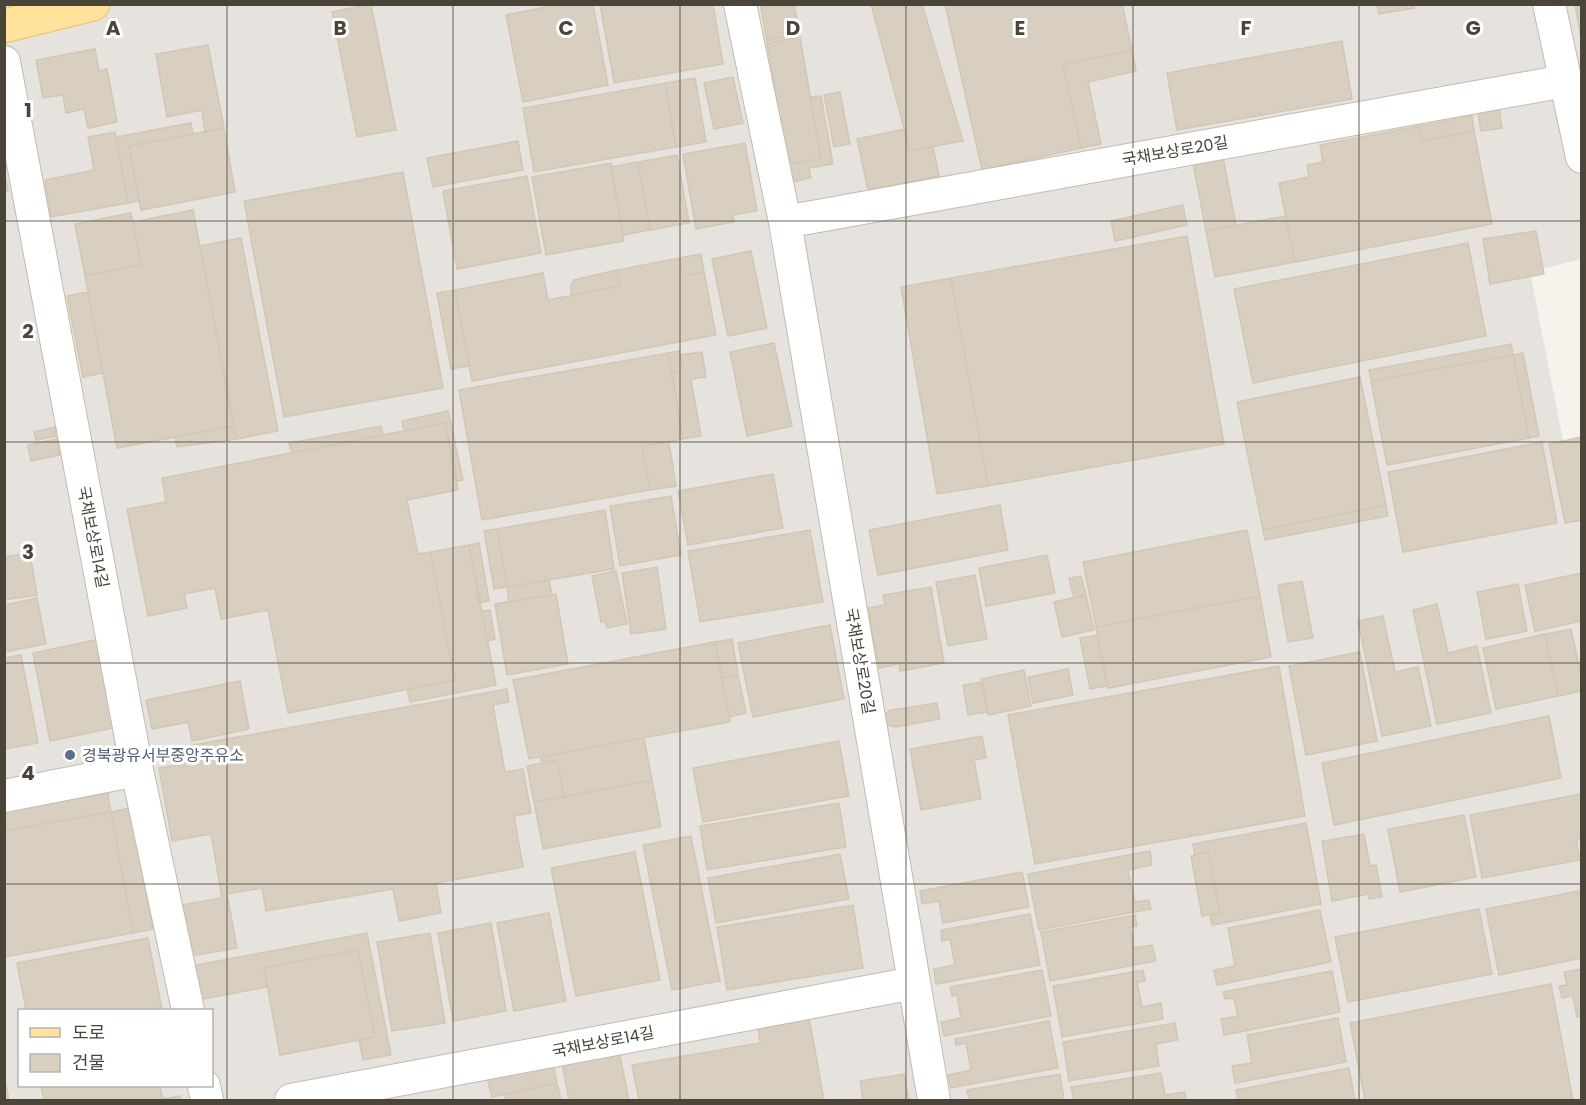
<svg xmlns="http://www.w3.org/2000/svg" width="1586" height="1105" font-family="Poppins,'Noto Sans KR',sans-serif">
  <style>
    .industrial { fill: #e6e2dd; fill-rule: evenodd }
    .building { fill: #d8cfc1; stroke: #d3c7b4; stroke-width: 1.5 }
    .lines { fill: none; stroke-linecap: round; stroke-linejoin: round }
    .minor-casing { stroke: #c2bbae; stroke-width: 34 }
    .major-casing { stroke: #e6c16a; stroke-width: 35 }
    .minor { stroke: #fff; stroke-width: 32 }
    .major { stroke: #ffe39c; stroke-width: 33 }
    .grid { fill: none; stroke: #4b4439; stroke-width: 1.5; stroke-opacity: 0.55 }
    .service-dot { fill: #5c6f8a; stroke: #fff; stroke-width: 2 }
    .labels { text-anchor: middle; dominant-baseline: central; stroke-width: 6; stroke-linejoin: round; paint-order: stroke }
    .street-label { font-size: 16px; fill: #4b4439; stroke: #fff }
    .service-label { font-size: 16px; fill: #4e5e75; stroke: #fff; text-anchor: start }
    .grid-label { font-size: 20px; text-anchor: middle; font-weight: bold; fill: #4b4439; stroke: #fff; stroke-width: 6; stroke-linejoin: round; paint-order: stroke }
  </style>
  <rect width="100%" height="100%" fill="#f6f3ec"/>
  <path class="industrial" d="M5,5h1576v254l-51,13 51,260v568h-1576zM20,1010h192v76h-192z"/>
  <path class="building" d="M371,4l25,126 -39,7 -25,-125z
    M551,4h42l15,81 -85,17 -17,-87 45,-9z
    M600,4h113l10,60 -109,19z
    M761,4h19l-19,4z
    M780,4h14l6,31 -33,6 -6,-33z
    M871,4h51l41,137 -53,10z
    M945,4h177l10,46 -69,15 18,83 -99,22z
    M1377,4h37v4l-35,6z
    M1575,4h7v40z
    M800,37l21,122 -33,5 -21,-121z
    M1342,41l10,58 -175,31 -10,-57z
    M208,45l16,83 -19,4 -3,-22 -35,7 -11,-63z
    M95,49l4,22 8,-2 10,53 -29,6 -4,-19 -18,4 -3,-18 -20,3 -7,-38z
    M1132,50l4,21 -48,11 13,62 -20,4 -18,-83z
    M733,77l10,46 -29,6 -10,-46z
    M695,78l11,64 -30,5 -11,-64z
    M665,83l11,64 -142,25 -11,-64z
    M840,92l10,52 -16,3 -10,-52z
    M821,96l12,68 -24,4 2,10 -20,4 -3,-18 33,-5 -11,-62z
    M1499,108l3,20 -21,3 -3,-19z
    M1472,116l2,15 -52,10 -3,-15z
    M191,123l2,11 -64,12 10,55 -11,2 -12,-66z
    M1419,126l3,15 52,-10 18,93 -197,38 -16,-79 30,-6 -2,-12 16,-3 -3,-17z
    M224,128l11,64 -94,18 -12,-64z
    M905,129l5,22 23,-4 6,29 -71,14 -11,-51z
    M115,132l13,71 -77,14 -6,-37 49,-10 -6,-33z
    M518,141l5,29 -90,17 -6,-29z
    M745,143l12,68 -24,4 1,7 -38,7 -13,-75z
    M677,155l12,68 -39,7 -12,-68z
    M1223,158l13,67 -30,6 -13,-68z
    M638,162l12,68 -27,5 -12,-68z
    M611,163l13,78 -78,14 -14,-78z
    M4,170l4,21 -4,1z
    M403,172l40,216 -159,29 -40,-216z
    M527,176l14,77 -84,16 -14,-78z
    M1183,205l4,20 -72,16 -4,-20z
    M193,210l41,216 -117,22 -32,-172 56,-11 -8,-43z
    M131,213l10,52 -56,11 -10,-52z
    M1285,216l10,46 -80,15 -9,-46z
    M1536,231l8,43 -54,10 -7,-45z
    M1187,236l37,208 -236,42 -37,-208z
    M241,238l37,193 -42,8 -36,-193z
    M1468,243l18,93 -233,47 -19,-94z
    M751,251l16,77 -39,8 -16,-77z
    M701,254l3,18 -21,4 -4,-18z
    M679,258l4,18 21,-4 12,63 -244,46 -17,-91 88,-17 5,27 72,-14 -3,-16z
    M617,270l3,16 -49,9v-9l3,-6z
    M951,278l37,208 -51,8 -36,-207z
    M455,290l14,76 -18,3 -14,-76z
    M88,292l15,81 -20,4 -16,-81z
    M774,343l18,83 -45,10 -17,-84z
    M1511,344l2,11 -142,26 -2,-11z
    M679,351l4,21 -11,1 -4,-20z
    M702,352l4,25 -15,2 10,57 -18,3 -11,-66 11,-1 -3,-17z
    M668,353l15,86 -41,7 8,44 -168,30 -23,-130z
    M1523,353l16,83 -10,2 -16,-83z
    M1513,355l16,83 -142,27 -16,-84z
    M1360,377l26,128 -123,25 -26,-128z
    M448,411l15,69 -6,1 -12,-58 -41,8 -2,-10z
    M445,423l13,67 -51,10 11,54 12,-2 25,128 -167,33 -20,-103 -47,9 -6,-31 -31,6 3,14 -39,8 -21,-107 39,-7 -4,-24z
    M234,426l2,13 -59,8 -2,-10z
    M381,426l2,9 -91,18 -3,-10z
    M55,427l1,9 -20,4 -2,-8z
    M1582,437v83l-17,3 -16,-79z
    M57,439l3,16 -29,6 -3,-16z
    M669,442l7,44 -26,4 -8,-44z
    M1542,442l15,81 -154,29 -15,-80z
    M773,474l10,54 -95,17 -10,-54z
    M671,496l10,59 -61,11 -10,-60z
    M1000,505l8,45 -130,25 -9,-45z
    M1386,505l2,11 -123,24 -2,-10z
    M605,510l9,59 -107,18 -10,-58z
    M497,529l10,58 -13,2 -10,-58z
    M810,530l13,72 -123,20 -12,-71z
    M1247,530l13,66 -164,31 -13,-65z
    M479,543l10,58 -10,2 -10,-58z
    M469,545l27,140 -86,17 -3,-13 48,-9 -25,-128z
    M30,553l7,42 -33,5v-43z
    M1047,555l8,38 -69,13 -7,-38z
    M657,567l9,62 -35,5 -9,-61z
    M616,571l11,53 -20,4 -2,-7 -4,1 -9,-46z
    M1582,573v48l-47,10 -10,-46z
    M975,575l12,64 -39,7 -12,-64z
    M1081,576l5,19 -12,3 -5,-20z
    M549,580l3,15 -43,7 -2,-15z
    M1302,581l11,57 -25,4 -10,-57z
    M1518,584l9,47 -41,8 -9,-47z
    M931,587l13,76 -44,8 -1,-7 -20,4 -11,-60 17,-3 -2,-10z
    M556,594l12,70 -61,11 -12,-71z
    M1086,595l8,35 -32,7 -8,-35z
    M1260,596l11,61 -163,31 -12,-61z
    M37,598l9,46 -42,8v-47z
    M1437,604l11,49 29,-7 14,67 -54,11 -24,-114z
    M490,610l5,29 -8,2 -5,-30z
    M1383,616l12,56 23,-5 13,59 -49,10 -24,-115z
    M830,625l14,74 -91,18 -15,-74z
    M1571,629l11,50v12l-24,5 -13,-62z
    M1545,634l13,62 -62,13 -13,-61z
    M1097,635l10,51 -17,3 -10,-51z
    M100,639l18,88 -68,14 -17,-88z
    M732,639l6,36 -16,3 -7,-36z
    M715,642l15,80 -201,37 -16,-79z
    M1360,652l17,89 -71,14 -17,-89z
    M21,655l17,88 -34,6v-91z
    M1279,666l26,150 -270,48 -27,-149z
    M1068,669l5,26 -40,8 -5,-26z
    M1024,670l7,36 -43,9 -7,-36z
    M738,675l8,38 -17,4 -7,-39z
    M240,681l9,48 -57,12 -4,-19 -36,7 -6,-29z
    M982,682l6,30 -20,3 -5,-30z
    M507,689l2,13 -16,3 12,67 18,-3 8,44 -17,3 9,51 -87,16 5,30 -42,8 -6,-32 -127,22 -4,-23 -35,6 10,54 -47,8 -9,-51 41,-7 -11,-64 -39,7 -13,-73 20,-3 -3,-17z
    M937,703l3,16 -44,8 -11,-3 -2,-9 8,-5z
    M1549,716l12,62 -227,47 -12,-62z
    M982,736l4,22 -12,2 7,39 -60,11 -11,-61z
    M644,738l8,42 -88,17 -7,-37 -15,3 -2,-6z
    M839,741l10,55 -146,26 -10,-54z
    M557,760l7,37 -30,5 -7,-36z
    M652,780l9,47 -118,22 -9,-47z
    M107,790l4,22 -107,19v-22z
    M1582,794v45l-6,1 4,20 -98,18 -12,-63z
    M839,803l7,44 -139,23 -7,-44z
    M130,808l23,121 -20,4 -22,-121z
    M111,812l22,121 -129,24v-126z
    M1464,815l12,62 -76,15 -12,-63z
    M1306,823l15,81 -109,21 -2,-10 10,-2 -12,-61 -13,3 -2,-11z
    M1364,834l6,32 6,-1 6,32 -13,2 -1,-5 -36,7 -10,-60z
    M691,836l29,145 -48,9 -29,-145z
    M1150,851l2,14 -24,5 7,32 14,-2 2,9 -112,21 -11,-56z
    M635,852l25,128 -84,16 -25,-128z
    M1208,852l12,61 -18,3 -11,-60z
    M840,854l9,45 -133,24 -8,-45z
    M1022,872l7,35 -86,16 -4,-22 -17,3 -2,-13z
    M1579,891l3,14v53l-83,17 -13,-66z
    M853,905l10,63 -136,22 -10,-63z
    M1479,909l13,65 -144,28 -13,-65z
    M1320,910l11,52 -114,23 -3,-15 21,-4 -7,-38z
    M549,913l17,88 -52,10 -17,-88z
    M1030,914l10,51 -104,19 -2,-15 21,-4 -5,-26 -8,2 -1,-11z
    M1135,915l2,11 -7,1 4,21 18,-3 4,16 -106,20 -9,-49z
    M491,923l15,88 -53,10 -15,-88z
    M367,933l24,122 -28,5 -4,-20 16,-3 -17,-87 -94,18 3,19 -69,13 -7,-34z
    M430,933l15,90 -53,8 -15,-89z
    M148,938l14,72h-136l-9,-47z
    M358,950l17,87 -95,18 -16,-87z
    M1582,969v47l-5,1 -4,-21 -11,2 -3,-12 8,-1 -3,-13z
    M1042,970l9,46 -107,20 -3,-14 20,-4 -4,-23 -5,1 -2,-9z
    M1143,970l2,11 -8,1 5,25 19,-4 2,16 -101,18 -9,-51z
    M1332,971l8,41 -116,23 -3,-16 17,-3 -4,-18 -9,1 -2,-7z
    M1551,984l22,116h-208l-15,-77z
    M809,1017l15,83h-185l-7,-35 128,-22 -2,-17z
    M1338,1018l8,44 -111,21 -3,-17 20,-3 -5,-28z
    M1049,1021l9,47 -107,20 -3,-13 23,-5 -5,-27 -10,2 -1,-6z
    M1175,1023l3,17 -22,4 3,22 -90,15 -6,-39z
    M619,1052l10,48h-60l-7,-37z
    M553,1064l4,19 -65,14 -5,-20z
    M1349,1068l6,32h-117l-2,-10z
    M1161,1073l4,22 20,-3 1,8h-112l-3,-13z
    M904,1074l5,26h-46l-3,-19z
    M1060,1074l4,26h-95l-2,-10z
    M4,1077l5,23h-5z
    M557,1083l4,17h-56l-1,-6z
    M41,1086h119l3,14h-119z
    M180,1096v4h-17v-1z"/>
  <g class="lines">
    <defs>
      <path id="minor" d="M740,4l45,218 149,878
        M1549,4l33,153
        M4,62l133,708 51,240
        M785,222l780,-141
        M4,796l133,-26
        M204,1086l3,14
        M291,1100l623,-117"/>
      <path id="major" d="M4,26l89,-22"/>
    </defs>
    <use href="#minor" class="minor-casing"/>
    <use href="#major" class="major-casing"/>
    <use href="#minor" class="minor"/>
    <use href="#major" class="major"/>
  </g>
  <path class="grid" d="M227,4v1096M453,4v1096M680,4v1096M906,4v1096M1133,4v1096M1359,4v1096M4,221h1578M4,442h1578M4,663h1578M4,884h1578"/>
  <circle class="service-dot" cx="70" cy="755" r="6"/>
  <g class="labels">
    <g class="street-label">
      <text transform="translate(1175 151) rotate(-10)">국채보상로20길</text>
      <text transform="translate(93 537) rotate(79)">국채보상로14길</text>
      <text transform="translate(860 661) rotate(80)">국채보상로20길</text>
      <text transform="translate(603 1042) rotate(-11)">국채보상로14길</text>
    </g>
    <g class="service-label">
      <text x="82" y="755">경북광유서부중앙주유소</text>
    </g>
  </g>
  <g class="grid-label">
    <text x="113" y="35">A</text>
    <text x="340" y="35">B</text>
    <text x="566" y="35">C</text>
    <text x="793" y="35">D</text>
    <text x="1020" y="35">E</text>
    <text x="1246" y="35">F</text>
    <text x="1473" y="35">G</text>
    <text x="28" y="117">1</text>
    <text x="28" y="338">2</text>
    <text x="28" y="559">3</text>
    <text x="28" y="780">4</text>
  </g>
  <rect width="1586" height="1105" fill="none" stroke="#4b4439" stroke-width="12"/>
  <rect x="18" y="1009" width="195" height="78" fill="#ffffff" stroke="#b7b4b0" stroke-width="1.5"/>
  <rect x="30" y="1028" width="30" height="9" fill="#ffe39c" stroke="#b7b4b0" stroke-width="1.5"/>
  <text x="72" y="1039" font-size="18" fill="#4b4439">도로</text>
  <rect x="30" y="1054" width="30" height="18" fill="#d8cfc1" stroke="#b7b4b0" stroke-width="1.5"/>
  <text x="72" y="1069" font-size="18" fill="#4b4439">건물</text>
</svg>
